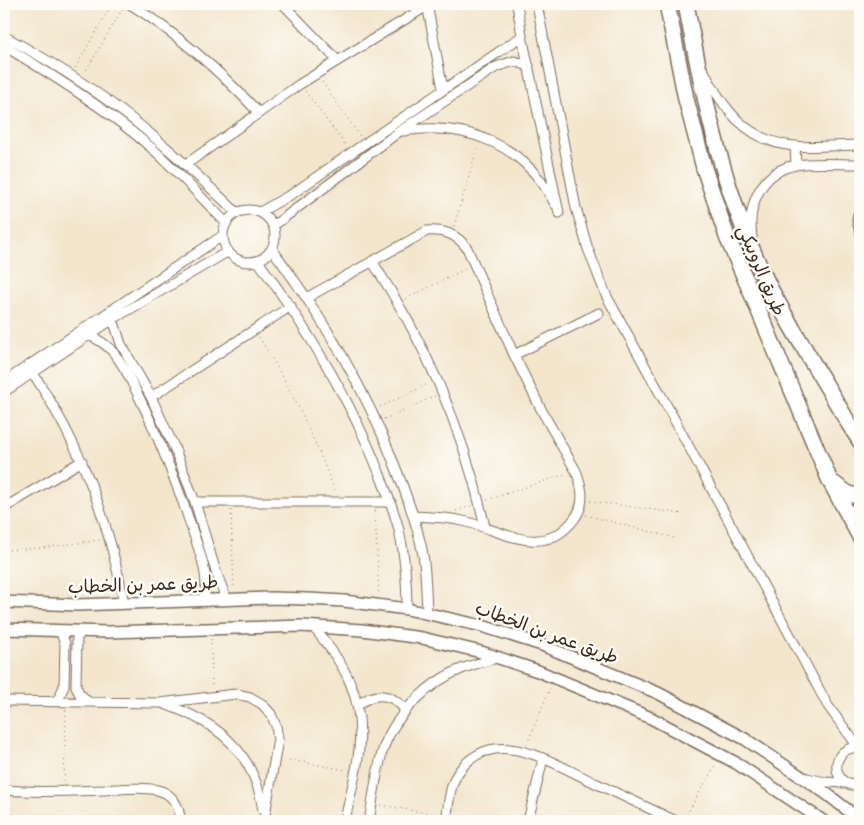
<svg xmlns="http://www.w3.org/2000/svg" width="864" height="825" font-family="Delius,'Playpen Sans Arabic',sans-serif">
  <style>
    .lines { fill: none; stroke-linecap: round; stroke-linejoin: round }
    .service-casing { stroke: #7b6c5b; stroke-width: 7 }
    .minor-casing { stroke: #7b6c5b; stroke-width: 11 }
    .tertiary-casing { stroke: #7b6c5b; stroke-width: 14 }
    .primary-casing { stroke: #7b6c5b; stroke-width: 18 }
    .path { stroke: #7b6c5b; stroke-width: 1; stroke-dasharray: 1 4; stroke-linecap: butt }
    .service { stroke: #fff; stroke-width: 4.5 }
    .minor { stroke: #fff; stroke-width: 9 }
    .tertiary { stroke: #fff; stroke-width: 11 }
    .primary { stroke: #fff; stroke-width: 15 }
    .labels { text-anchor: middle; dominant-baseline: central; stroke-width: 5; stroke-linejoin: round; paint-order: stroke }
    .street-label { font-size: 18px; fill: #3b2a1e; stroke: #fdfcf7 }
  </style>
  <rect width="100%" height="100%" fill="#fdfcf7"/>
  <filter id="ink" filterUnits="userSpaceOnUse"><feTurbulence type="fractalNoise" baseFrequency=".02" numOctaves="2"/><feDisplacementMap in="SourceGraphic" scale="10" xChannelSelector="R" yChannelSelector="G"/><feConvolveMatrix kernelMatrix="1 2 1 2 8 2 1 2 1" color-interpolation-filters="sRGB"/></filter>
  <filter id="wash" filterUnits="userSpaceOnUse"><feTurbulence type="fractalNoise" baseFrequency=".0096" numOctaves="4" result="noise"/><feDisplacementMap in="SourceGraphic" scale="20" xChannelSelector="R" yChannelSelector="G"/><feGaussianBlur stdDeviation="1.12" result="paint"/><feColorMatrix in="noise" values="0 0 0 0 0 0 0 0 0 0 0 0 0 0 0 0 0 1.4 0 .05"/><feComposite in="paint" operator="in"/></filter>
  <g filter="url(#wash)">
    <rect width="100%" height="100%" fill="#f3e6cd"/>
  </g>
  <g filter="url(#ink)">
    <g class="lines">
      <defs>
        <path id="service" d="M860,209c-9,8 -4,17 0,27"/>
        <path id="minor" d="M130,4c49,31 89,66 128,108
          M283,4l54,56
          M427,4l16,85
          M517,4l5,32 37,177
          M537,4l39,204 12,41 18,46 67,122 155,289 31,42
          M4,36c56,30 109,65 157,107 26,22 51,46 76,70
          M4,46c52,31 104,64 150,104 25,23 48,48 72,73
          M704,71c19,38 44,71 90,75 22,2 45,-1 66,-1
          M403,131c64,-10 122,14 152,73
          M795,146l1,19
          M185,165l115,-81 127,-78
          M223 236a26 26 0 1 1 52 0a26 26 0 1 1-52 0Z
          M260,212l32,-18 59,-41 171,-117
          M273,226l127,-95 96,-64 18,-6 15,5
          M752,236c-5,-31 9,-64 43,-71 17,-3 46,-1 65,-1
          M272,249c52,71 94,140 125,222 11,28 21,55 26,84 3,19 3,38 4,57
          M258,261c48,66 91,135 121,211 7,19 15,38 20,58 6,26 8,52 8,79
          M372,261c54,82 92,170 113,266
          M308,297l119,-66c18,-1 29,3 40,17l47,107 29,58 33,58c6,15 10,32 -1,47 -31,43 -73,12 -112,3 -17,-4 -33,-4 -50,-5
          M113,319l8,25 30,53 23,50 21,55 21,70 11,28
          M89,335c8,4 16,8 22,15 15,16 24,40 34,59 17,38 33,77 46,117 5,16 12,32 14,48 2,9 0,18 -1,26
          M514,355l85,-42
          M33,373c48,74 75,143 91,230
          M4,382l218,-146
          M4,392l109,-73 114,-67
          M151,397l140,-91
          M195,502h196
          M4,508l78,-47
          M313,627c33,38 51,71 46,122 -2,24 -10,49 -14,72
          M82,631l-5,7 -1,48 3,7 9,9
          M4,701l156,2 76,-9 14,3 12,7 9,10 5,12 2,13 -14,82
          M53,702l6,-4 5,-12 1,-43 -5,-12
          M164,704c53,18 90,47 99,106
          M358,705c17,-14 34,-12 47,5
          M860,748c-31,-4 -31,41 0,37
          M807,778l18,4 21,1
          M4,790c33,3 67,1 100,0 15,-1 38,-4 53,0 16,3 23,17 23,31
          M369,821c4,-22 7,-46 13,-68 10,-36 47,-72 82,-85 11,-4 22,-7 33,-10
          M446,821c3,-17 3,-37 14,-51 8,-11 21,-19 35,-21 32,-4 70,20 98,33 28,13 55,26 83,39
          M528,821l15,-62"/>
        <path id="tertiary" d="M4,602l73,3 194,-7 37,1 36,2 63,8 75,17 60,19 116,48 87,46 82,55 33,26
          M4,629l105,3 193,-6 60,4 60,8 59,14 57,19 113,47 85,45 87,58"/>
        <path id="primary" d="M667,4l19,95 18,69 23,69 24,55 79,189 30,56
          M686,4c18,97 39,197 85,286 24,45 52,89 78,134l11,17
          M833,483l17,12h10"/>
      </defs>
      <use href="#service" class="service-casing"/>
      <use href="#minor" class="minor-casing"/>
      <use href="#tertiary" class="tertiary-casing"/>
      <use href="#primary" class="primary-casing"/>
      <path class="path" d="M75,68l37,-64
        M84,74l39,-66
        M322,82l38,54
        M305,91l41,55
        M454,226l24,-80
        M406,299l61,-31
        M259,337c31,49 56,101 76,155
        M380,407l48,-23
        M384,419l51,-23
        M487,500l79,-26
        M590,501l93,13
        M231,510l3,79
        M375,511l4,85
        M456,511l15,-5
        M586,515l89,23
        M4,550l38,-2 58,-8
        M211,639l1,48
        M527,744l23,-56
        M284,759l63,11
        M64,781l2,-71
        M381,805l57,10
        M684,819l32,-55"/>
      <use href="#service" class="service"/>
      <use href="#minor" class="minor"/>
      <use href="#tertiary" class="tertiary"/>
      <use href="#primary" class="primary"/>
    </g>
  </g>
  <g class="labels">
    <g class="street-label">
      <text transform="translate(762 270) rotate(67)">طريق الروبيكي</text>
      <text transform="translate(143 584) rotate(-2)">طريق عمر بن الخطاب</text>
      <text transform="translate(547 632) rotate(20)">طريق عمر بن الخطاب</text>
    </g>
  </g>
  <rect width="864" height="825" fill="none" stroke="#fdfcf7" stroke-width="20"/>
</svg>
